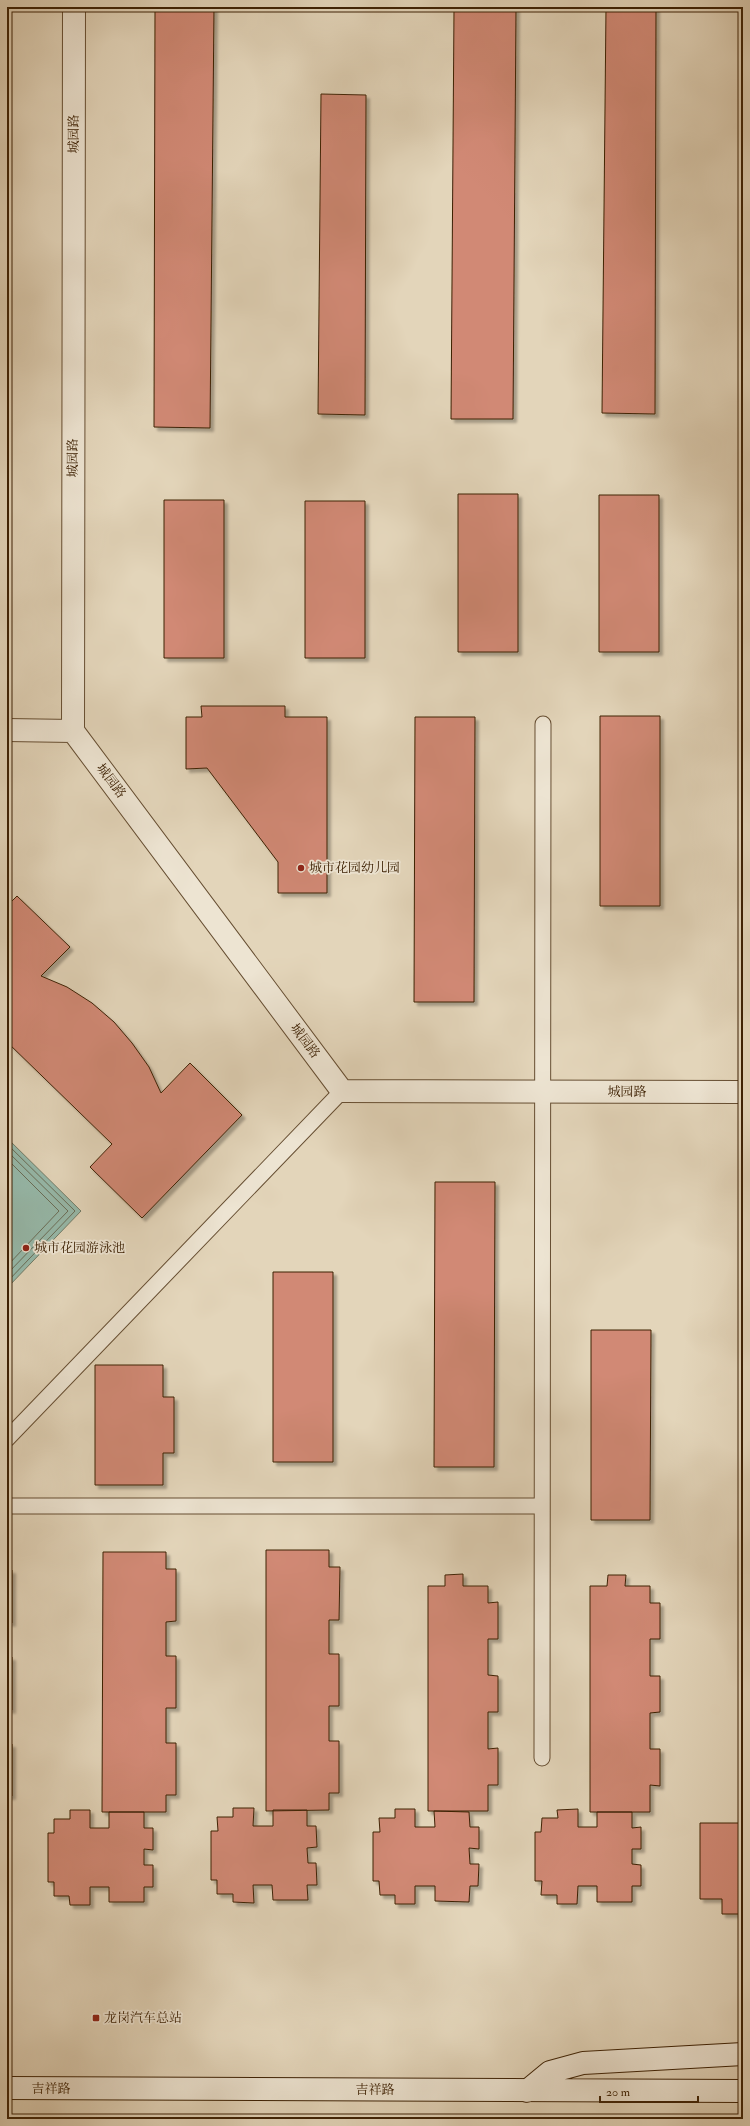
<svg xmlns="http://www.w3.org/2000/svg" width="750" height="2126" font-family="'IM FELL Double Pica','Noto Serif SC',serif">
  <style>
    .water { fill: #96b9aa; stroke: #727c68 }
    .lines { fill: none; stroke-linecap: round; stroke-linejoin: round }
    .shore { stroke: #6a6d57; stroke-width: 1 }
    .building { fill: #d18975; stroke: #3d2104; filter: url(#shadow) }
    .lane-casing { stroke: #664e32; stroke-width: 17 }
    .street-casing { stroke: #664e32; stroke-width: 24 }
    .secondary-casing { stroke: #3d2104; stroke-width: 24 }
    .lane { stroke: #ede4d2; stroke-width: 15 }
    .street { stroke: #ede4d2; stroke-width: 22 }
    .secondary { stroke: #ede4d2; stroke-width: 22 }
    .poi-dot { fill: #8f2418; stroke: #ede4d2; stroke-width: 1.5 }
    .labels { text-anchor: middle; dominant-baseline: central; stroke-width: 3.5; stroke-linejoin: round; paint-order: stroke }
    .street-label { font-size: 13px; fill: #3d2104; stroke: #ede4d2 }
    .poi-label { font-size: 13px; fill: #3d2104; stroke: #ede4d2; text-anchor: start }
  </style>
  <defs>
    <filter id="shadow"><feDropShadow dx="3.5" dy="3.5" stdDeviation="1" flood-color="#0004"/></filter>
  </defs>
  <rect width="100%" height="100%" fill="#e3d5ba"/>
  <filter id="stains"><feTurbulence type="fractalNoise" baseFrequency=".005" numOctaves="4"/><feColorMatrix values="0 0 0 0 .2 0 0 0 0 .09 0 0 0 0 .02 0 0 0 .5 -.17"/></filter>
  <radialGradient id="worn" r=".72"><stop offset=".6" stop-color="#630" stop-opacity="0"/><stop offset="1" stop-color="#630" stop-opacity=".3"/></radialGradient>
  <path class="water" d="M7,1138l74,73 -73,76 -1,-1z"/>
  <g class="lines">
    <path class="shore" d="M7,1144l68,67 -68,71
      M7,1151l61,60 -61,63
      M7,1159l52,52 -52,55"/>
  </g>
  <path class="building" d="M155,7h59l-4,421 -56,-1z
    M606,7h50l-1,407 -53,-1z
    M516,8l-3,411h-62l3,-410z
    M321,94l45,1 -1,320 -47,-1z
    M458,494h60v158h-60z
    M599,495h60v157h-60z
    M164,500h60v158h-60z
    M305,501h60v157h-60z
    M201,706h84v11h42v176h-49v-31l-71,-94 -21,1v-52h16z
    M600,716h60v190h-60z
    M415,717h60l-1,285h-60z
    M17,896l53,51 -29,29 26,11 25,16 22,19 18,21 17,24 12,26 29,-30 52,52 -100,103 -52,-51 22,-23 -105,-102v-136z
    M435,1182h60l-1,285h-60z
    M273,1272h60v190h-60z
    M591,1330h60l-1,190h-59z
    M95,1365h68v32h11v56h-11v32h-68z
    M266,1550h63v17h11l-1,53h-10v34h10v52h-10v35h10v52h-10v17l-63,1z
    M103,1552h63v17h10v52l-10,1v34h10v52h-10v35h10v52h-10v17h-64z
    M7,1570h5v53l-5,-1z
    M463,1574v12h25v17l10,-1v37h-10v36l10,1v36h-10v37l10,-1v37h-10v26h-60v-225h17v-11z
    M608,1575h18l-1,11h25v17h10v36h-10v37h10v36l-10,1v36h10v37l-10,-1v27h-60v-226h17z
    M7,1657h5v53l-5,-1z
    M7,1744h5v52h-5z
    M233,1808h21l-1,18h20v-16h34v16h9l1,21 -10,1 1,15h8l1,22h-10l1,15h-35l-1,-15h-19l1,18 -21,-1v-8h-16v-14h-6v-49h7l-1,-14h16z
    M395,1809h20v18h20l-1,-16 35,1 1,15h9v22l-10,-1 1,16h9l-1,22h-8l-1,16 -34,-1v-15h-20v18h-20v-9h-15l-1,-14h-6v-49h7l-1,-14h16z
    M578,1809v18h19v-15h35v16l9,-1v22h-9v15l9,1v21h-9v16h-35v-16h-19l-1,18h-20v-9h-16l1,-14h-7v-49h6l1,-14h16l-1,-8z
    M70,1810h20v18h19v-16h35v16h9v22l-9,-1v16h9v22h-9v15h-35v-15h-19v18h-20l-1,-9h-15v-14h-6v-49h6v-14h16z
    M700,1823h43v91h-21v-15h-22z"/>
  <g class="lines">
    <defs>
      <path id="lane" d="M7,1439l335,-348
        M7,1506h535
        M542,1758l1,-1034"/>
      <path id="street" d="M74,7l-1,724 269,360 401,1
        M7,730l66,1"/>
      <path id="secondary" d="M7,2088l736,3
        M527,2091l23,-19 33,-9 160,-9"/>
    </defs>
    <use href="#lane" class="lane-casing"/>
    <use href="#street" class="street-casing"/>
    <use href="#secondary" class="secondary-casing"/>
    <use href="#lane" class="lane"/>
    <use href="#street" class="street"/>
    <use href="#secondary" class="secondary"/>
  </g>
  <g class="poi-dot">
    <circle cx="301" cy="868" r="4"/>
    <circle cx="26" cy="1248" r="4"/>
    <rect x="92" y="2014" width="8" height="8" rx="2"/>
  </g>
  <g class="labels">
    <g class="street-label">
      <text transform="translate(74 134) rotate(-90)">城园路</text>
      <text transform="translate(73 458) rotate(-90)">城园路</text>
      <text transform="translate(111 781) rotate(53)">城园路</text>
      <text transform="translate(305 1041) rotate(53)">城园路</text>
      <text x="627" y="1092">城园路</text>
      <text x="51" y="2089">吉祥路</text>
      <text x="375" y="2090">吉祥路</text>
    </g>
    <g class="poi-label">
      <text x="309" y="868">城市花园幼儿园</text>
      <text x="34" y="1248">城市花园游泳池</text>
      <text x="104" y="2018">龙岗汽车总站</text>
    </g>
  </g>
  <rect width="750" height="2126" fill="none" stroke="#e3d5ba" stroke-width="24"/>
  <rect x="8" y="8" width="734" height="2110" fill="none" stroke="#3d2104" stroke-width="2"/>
  <rect x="12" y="12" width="726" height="2102" fill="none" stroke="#3d2104"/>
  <path d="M600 2096v6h98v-6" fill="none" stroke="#3d2104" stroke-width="2"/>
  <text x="606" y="2096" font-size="12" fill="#3d2104" stroke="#ede4d2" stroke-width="3" paint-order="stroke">20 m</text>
  <rect width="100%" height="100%" filter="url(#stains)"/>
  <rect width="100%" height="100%" fill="url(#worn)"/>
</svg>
